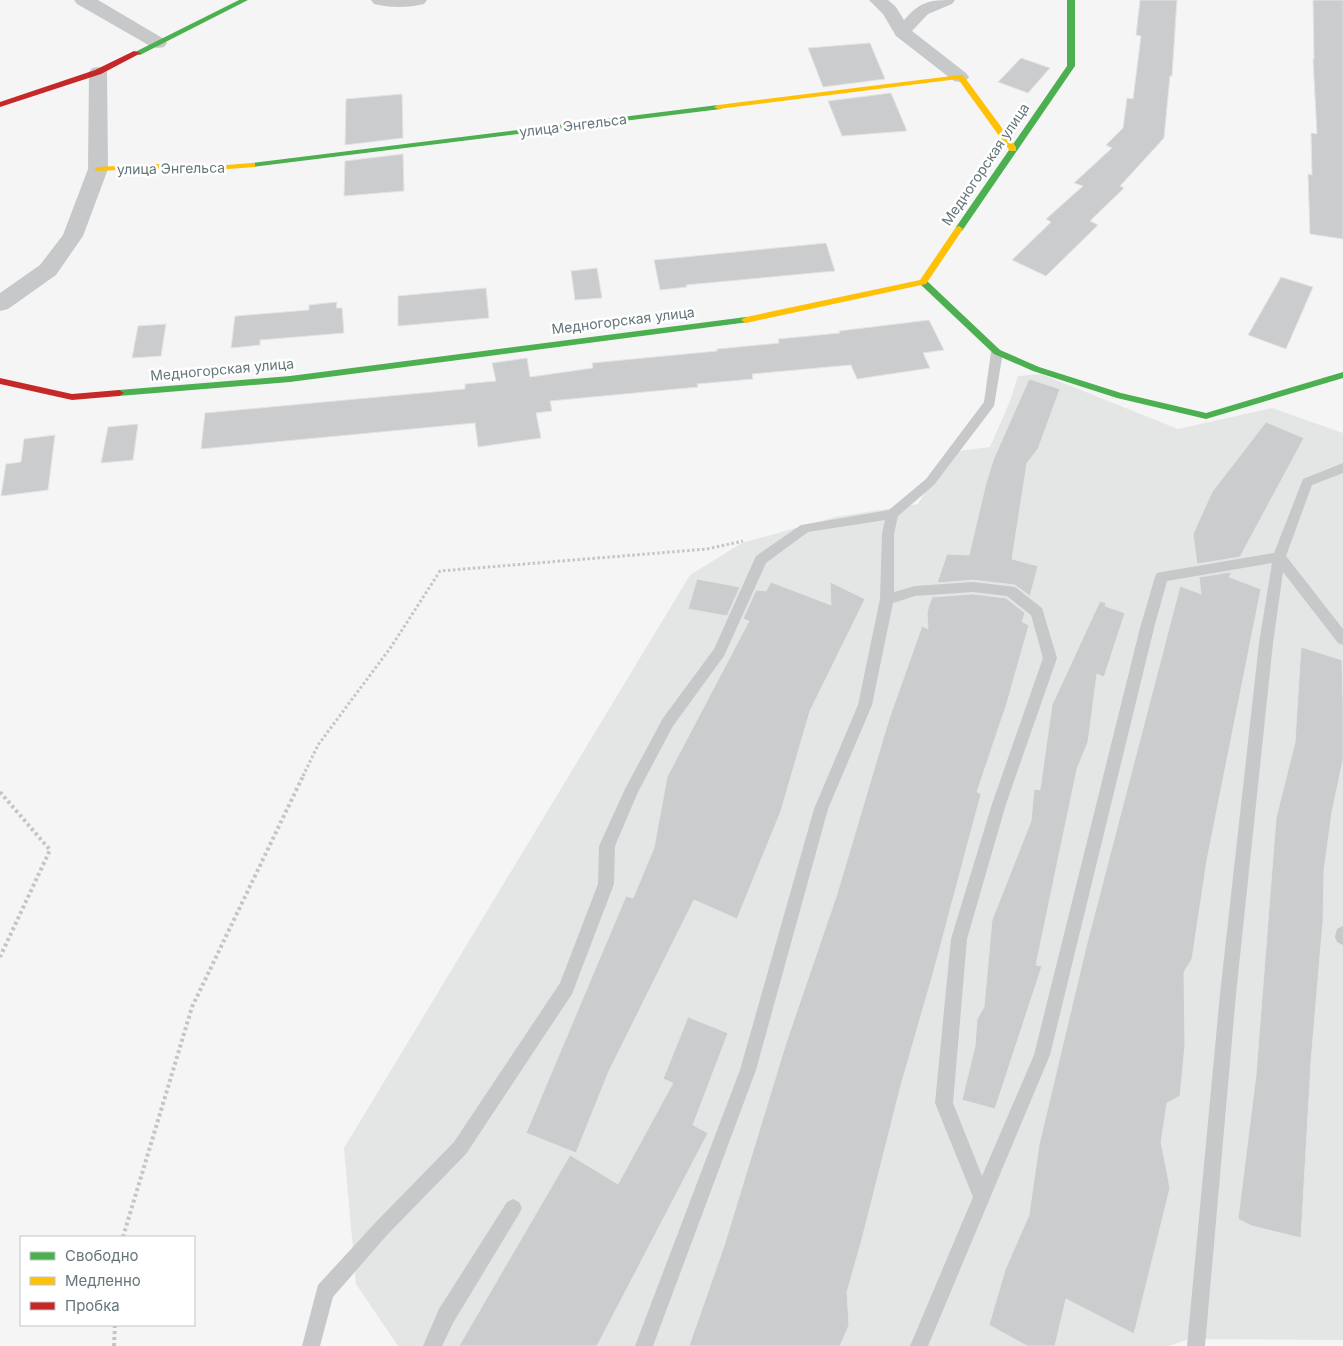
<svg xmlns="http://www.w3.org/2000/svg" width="1343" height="1346" font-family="Inter,sans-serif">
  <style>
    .built { fill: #e4e6e5 }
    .building { fill: #cbcccd; stroke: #e4e4e4 }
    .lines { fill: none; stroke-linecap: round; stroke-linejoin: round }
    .path-far1 { stroke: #c5c5c6; stroke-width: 3; stroke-dasharray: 2.5 2.5; stroke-linecap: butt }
    .path { stroke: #c5c5c6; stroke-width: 4; stroke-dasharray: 3 3; stroke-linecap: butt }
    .lane { fill: #c6c8c9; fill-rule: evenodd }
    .street { fill: #c6c8c9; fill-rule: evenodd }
    .fast { fill: #4caf50; fill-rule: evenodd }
    .slow { fill: #ffc107; fill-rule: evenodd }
    .jam { fill: #c62828; fill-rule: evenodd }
    .labels { text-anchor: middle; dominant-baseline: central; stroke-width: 5; stroke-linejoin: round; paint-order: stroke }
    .far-street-label { font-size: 14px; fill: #65767b; stroke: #fff }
  </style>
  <rect width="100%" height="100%" fill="#f5f5f5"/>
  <path class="built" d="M1041,374l137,55 94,-21 71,25v907l-154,-1 -20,7h-771l-42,-62 -12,-136 346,-573 52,-32 93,-26 83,-13 32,-52 40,-5 20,-46 8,-25z"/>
  <path class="building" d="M1140,0h37l-5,76h-2l-6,62 -44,48 4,2 -34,33 8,4 -52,51 -34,-16 39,-38 -5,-3 37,-33 -9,-3 38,-35 -6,-3 17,-17 4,-30 6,1 8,-63 -5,-1z
    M1313,0h30v239l-33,-5 -2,-60 4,1 -1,-42 6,1 -4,-75h1z
    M870,43l15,36 -62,8 -15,-39z
    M1021,58l29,10 -22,25 -30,-11z
    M891,93l16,38 -65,5 -14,-35z
    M402,94l1,44 -58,7 1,-46z
    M403,154l1,37 -60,5 1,-35z
    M826,243l9,28 -149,14 1,2 -27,3 -6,-30z
    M597,268l5,30 -27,2 -4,-29z
    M1281,277l32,10 -27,62 -38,-14z
    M486,288l3,30 -91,8v-30z
    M337,302l-1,6h6l2,25 -84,7v5l-29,3 4,-32 74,-6v-5z
    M929,320l15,30 -21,3 7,15 -73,11 -6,-14 -99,9 1,5 -56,5 1,3 -148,14 2,10 -16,2 5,25 -63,9 -3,-24 -274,26 4,-36 260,-24v-5l31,-3 -4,-18 35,-5 3,19 63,-9 -1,-5 125,-12v-2l62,-6 -1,-4 62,-6 -1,-2z
    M166,324l-5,32 -29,2 6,-32z
    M1029,379l31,10 -22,60 -11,14 -15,96 26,7 -8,30 -15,-11 -42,-5 -36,3 10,-29 22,1 17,-72 8,-25z
    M1266,422l38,16 -64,119 -43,7 -4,-30 19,-42z
    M138,424l-5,36 -32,3 7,-36z
    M55,435l-7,55 -47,6 5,-32 15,-2 3,-23z
    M1232,572l-3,5 32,12 -54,271 -15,99 -8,13 1,73 -5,51 -13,7 -6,39 9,46 -36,146 -68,-35 -11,47h-28l-38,-21 16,-55 24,-55 10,-70 47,-198 94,-361 21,8 -2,-17z
    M697,579l43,8 -13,29 -39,-7z
    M771,582l60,23 -1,-23 35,17 -55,112 -29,100 -44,108 -43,-19 -85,171 -33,82 -50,-20 100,-237 7,2 21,-50 13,-71 82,-156 -6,-2 13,-29 10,1z
    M973,594l33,4 19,15 -3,9 7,3 -22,78 -30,89 4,2 -48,180 -32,111 -39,154 -15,53 2,33 -9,21h-151l35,-100 62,-203 51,-149 52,-175 33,-93 6,3 -1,-17 5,-15z
    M1100,601l6,2 -1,3 20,7 -21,64 -7,-3 -9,68 -11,27 -41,196 6,1 -47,143 -33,-9 13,-54 2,-27 7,-12 8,-87 39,-99 3,-32 6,1 12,-85z
    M1301,647l41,13 1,41v59l-11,52 -8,58 -1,51 -12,141 -10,176 -49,-12 -14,-7 18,-144 20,-257 19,-76z
    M688,1017l40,16 -35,92 15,8 -111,213h-138l111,-191 48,29 55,-101 -10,-4z"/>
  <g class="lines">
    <path class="path-far1" d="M303,776l15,-31 73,-98 49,-76 267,-22 36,-8"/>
    <path class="path" d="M0,792l50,58 -50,107
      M123,1237l69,-230 112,-233
      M114,1346l1,-21"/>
    <path class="lane" d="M997,348l6,4 -9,54 -60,79 -36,31 -4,18v58l21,-6 58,-4 42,5 27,21 15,50 -51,146 -39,135 -14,164 29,73 52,-121 106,-427 15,-51 2,-4 5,-1 112,-19 29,-74 40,-16v10l-31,12 -26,71 57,73v16l-5,-2 -55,-71 -10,71 -37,351 -31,352h-18l33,-352 39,-351 13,-80 -105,18 -13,47 -104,427 -122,291h-18l63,-149 -38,-94 16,-164 41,-135 51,-146 -12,-43 -24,-19 -34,-4 -58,4 -22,7 -21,102 -44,104 -72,261 -103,276h-18l105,-276 74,-261 44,-104 22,-106 2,-65 3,-14 -77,12 -42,31 -42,93 -51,70 -35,66 -23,54 -1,38 -42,110 -106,160 -79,81 -54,62 -13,49h-18l16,-61 57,-62 79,-81 106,-159 38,-99 1,-38 26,-57 38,-71 51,-69 42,-93 45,-31 88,-15 37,-31 58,-77 7,-50z
      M1343,926v19l-6,-3 -2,-5 2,-8z
      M513,1199l6,3 3,6 -3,6 -66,109 -11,23h-19l16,-37 68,-107z"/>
    <path class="street" d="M74,0h24l66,39 3,4 -3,4 -6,1 -6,-1 -75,-43z
      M371,0h56l-3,4c-16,4 -34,4 -50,0z
      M869,0h19l8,7 8,13c17,-19 25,-20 51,-20l-3,4 -24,10 -16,17 54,42 3,4 -3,4 -6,1 -6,-1 -58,-45 -13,-22z
      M98,67l6,1 3,4 1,97 -25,67 -27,39 -48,34 -8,2v-18l40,-28 23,-30 25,-66 1,-97 3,-4z"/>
    <path class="fast" d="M239,0h9l-108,55 -7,-2z
      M1067,0h8v66l-113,165h-6v-4l111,-161z
      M718,105l4,2 -1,2 -469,58 -4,-2 4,-2z
      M923,279l3,1 74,70 39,17 82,26 85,20 137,-41v6l-137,41 -89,-21 -84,-27 -39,-17 -74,-70 -1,-2z
      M746,317l5,3 -2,2 -459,60 -171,14 -5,-3 5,-3 171,-14z"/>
    <path class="slow" d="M960,75h3l53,72v4h-6l-52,-72 -240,30 -4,-2 4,-2z
      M252,163h3v4l-67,5 -32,-4 -58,3 -4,-2 4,-2 58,-3 32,4z
      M959,226l4,3 -37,55 -180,39 -5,-3 5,-3 174,-37 36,-53z"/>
    <path class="jam" d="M134,51l7,2 -40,21 -101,33v-5l95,-32z
      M0,378l72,16 47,-4 5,3 -5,3 -47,4 -72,-16z"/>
  </g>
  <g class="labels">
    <g class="far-street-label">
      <text transform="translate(573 125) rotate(-7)">улица Энгельса</text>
      <text transform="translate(985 164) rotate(-56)">Медногорская улица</text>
      <text transform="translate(171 168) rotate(-1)">улица Энгельса</text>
      <text transform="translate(623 320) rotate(-7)">Медногорская улица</text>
      <text transform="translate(222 369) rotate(-5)">Медногорская улица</text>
    </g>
  </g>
  <rect x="20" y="1236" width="175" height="90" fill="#ffffff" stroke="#c1c8ca"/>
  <rect x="30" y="1252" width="25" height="8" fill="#4caf50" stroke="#c1c8ca"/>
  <text x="65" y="1261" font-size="15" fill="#65767b">Свободно</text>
  <rect x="30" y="1277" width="25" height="8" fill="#ffc107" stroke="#c1c8ca"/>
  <text x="65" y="1286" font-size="15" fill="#65767b">Медленно</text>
  <rect x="30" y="1302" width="25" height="8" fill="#c62828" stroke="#c1c8ca"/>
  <text x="65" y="1311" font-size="15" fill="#65767b">Пробка</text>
</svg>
